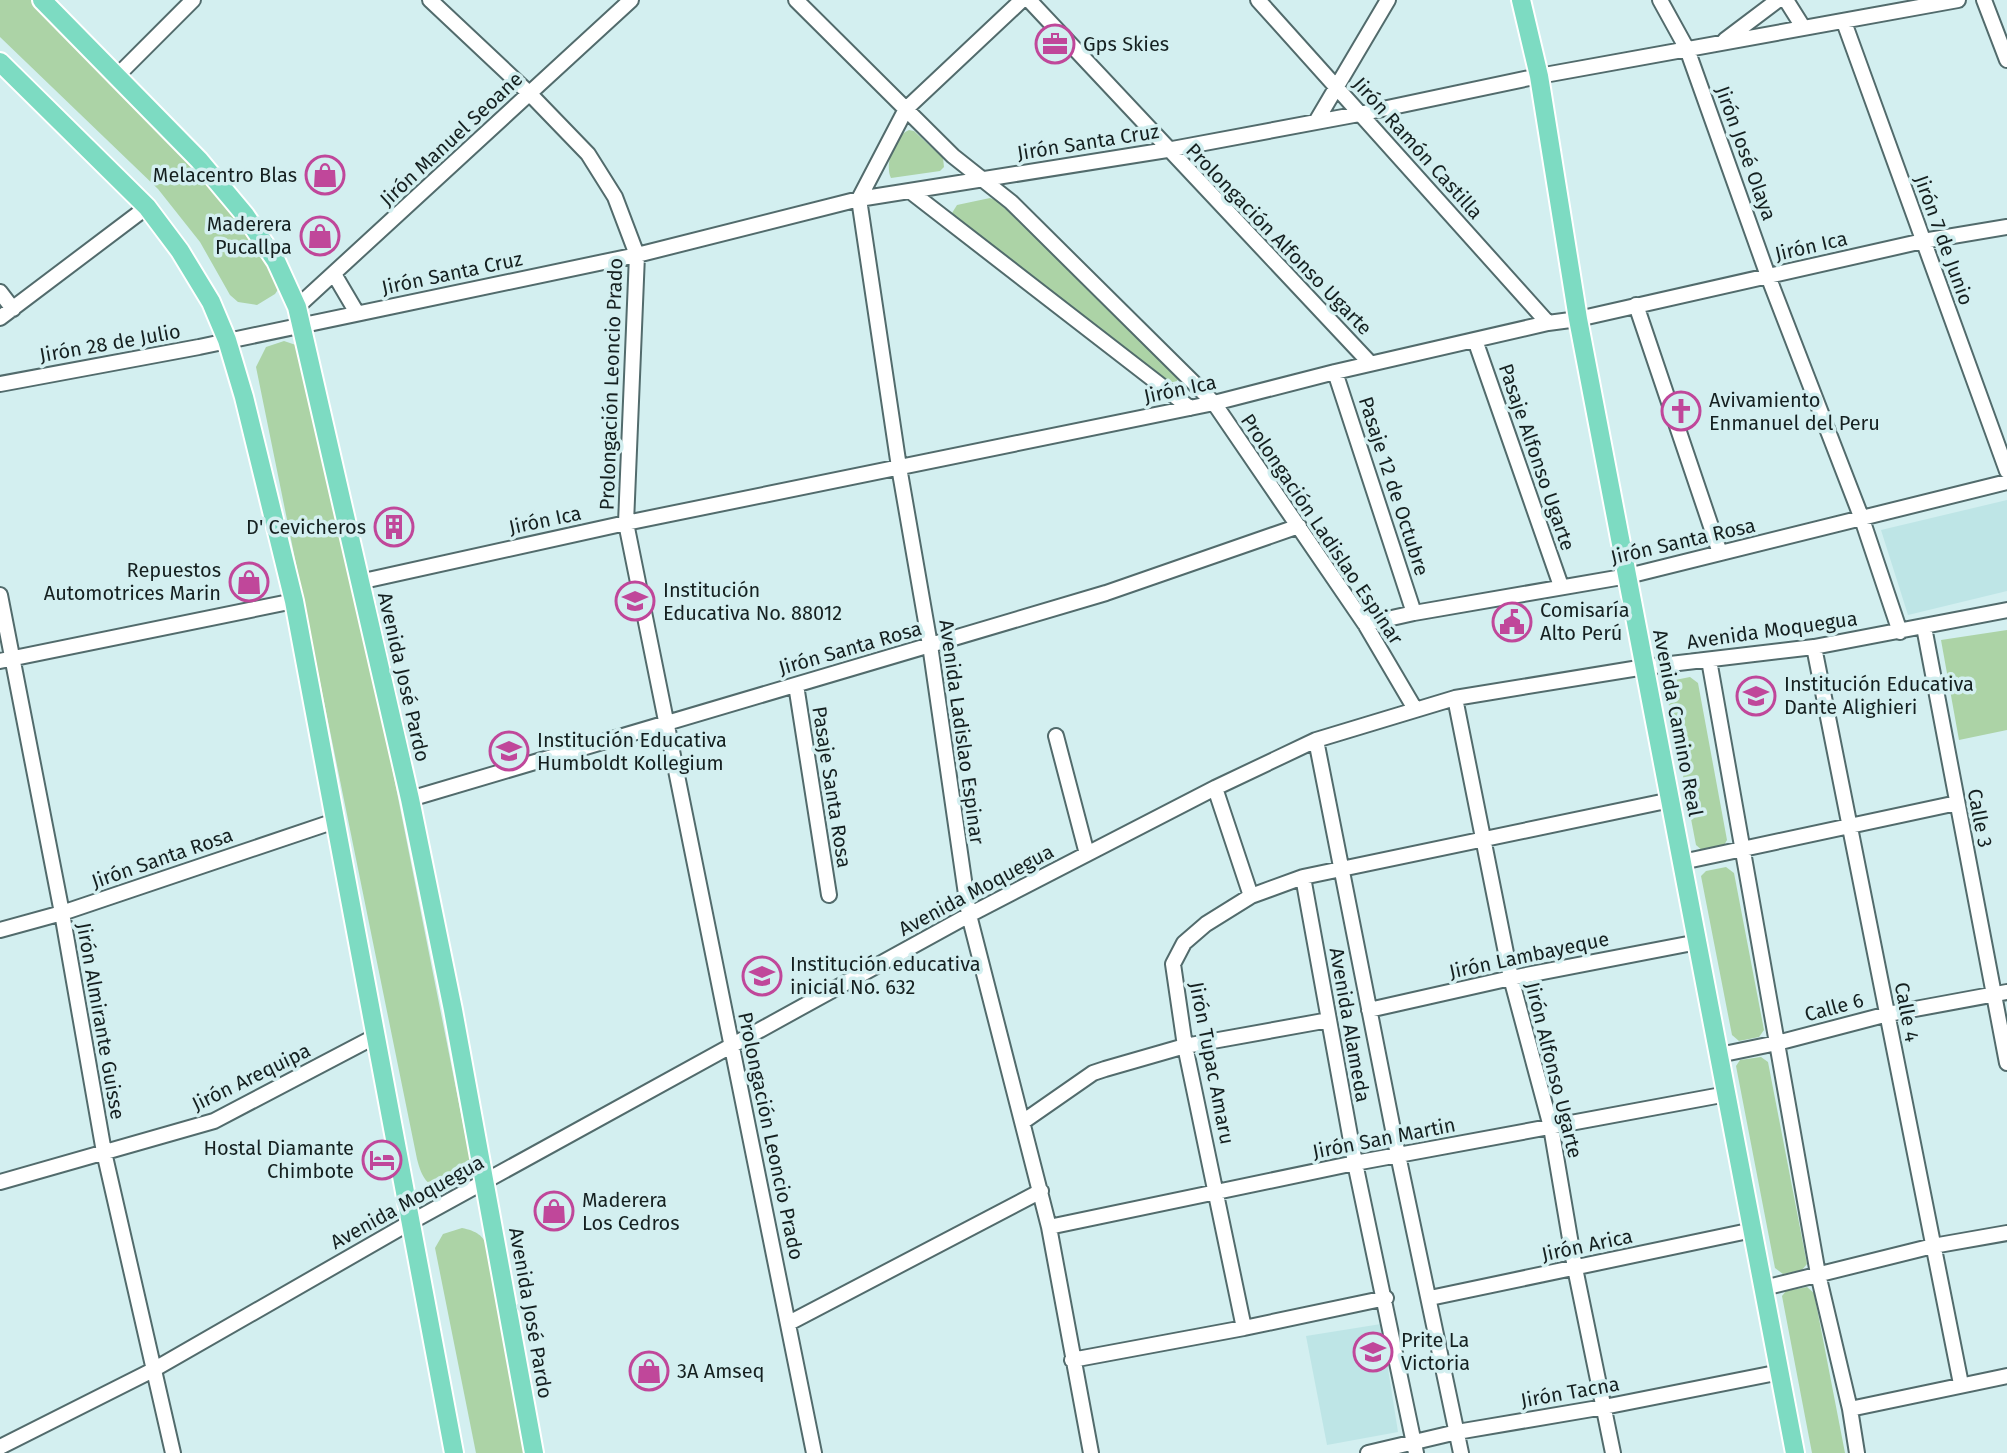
<svg xmlns="http://www.w3.org/2000/svg" width="2007" height="1453" font-family="'Fira Sans',sans-serif">
  <style>
    .built { fill: #bee5e6 }
    .green { fill: #acd3a6 }
    .lines { fill: none; stroke-linecap: round; stroke-linejoin: round }
    .minor-casing { stroke: #526b6c; stroke-width: 18 }
    .major-casing { stroke: #fff; stroke-width: 22 }
    .minor { stroke: #fff; stroke-width: 14 }
    .major { stroke: #7ddbc2; stroke-width: 18 }
    .labels { text-anchor: middle; dominant-baseline: central; stroke-width: 7; stroke-linejoin: round; paint-order: stroke }
    .poi-label { font-size: 20px; fill: #152020; stroke: #d3eff0; text-anchor: start }
    .street-label { font-size: 20px; fill: #152020; stroke: #d3eff0 }
  </style>
  <rect width="100%" height="100%" fill="#d3eff0"/>
  <path class="built" d="M2007,500v91l-99,24 -27,-85z
    M1381,1324l17,108 -71,13 -21,-109z"/>
  <path class="green" d="M0,0h34l167,168 65,86 13,34 -4,6 -18,11 -19,-3 -8,-7 -30,-53 -42,-53 -158,-152z
    M909,130l5,1 29,27 1,9 -4,4 -49,7c-7,-13 4,-43 18,-48z
    M990,198l11,4 176,168 2,6 -2,5 -8,2 -213,-162 -4,-8 5,-8z
    M284,341l15,5 79,351 92,462v6l-8,17c-28,10 -38,5 -45,-23l-161,-792 10,-20z
    M2007,630v100l-48,10 -18,-100z
    M1690,677l8,6 29,157 -4,7 -20,4 -7,-6 -13,-68 5,-15 -9,-36 -7,-5 -7,-35 5,-5z
    M1726,867l8,6 30,157 -5,7 -20,4 -7,-6 -31,-159 5,-5z
    M1761,1057l7,5 39,202 -5,6 -19,4 -8,-6 -39,-202 4,-6z
    M462,1228c14,3 22,7 26,21l39,204h-51l-41,-205 8,-14z
    M1807,1287l7,6 31,160h-33l-30,-157 4,-5z"/>
  <g class="lines">
    <defs>
      <path id="minor" d="M430,0l100,94 58,60 27,43 22,58 -11,268 188,930
        M796,0l157,156 58,46 203,201 151,221 50,85
        M1022,0l-116,109 -47,90 40,268 31,178 39,270 80,312 42,226
        M1029,0l341,363
        M1258,0l290,323
        M1660,0l27,49 81,227 94,243 38,113
        M1786,0l17,27
        M1984,0l23,60
        M1844,22l163,449
        M1725,40l53,-40
        M117,76l76,-76
        M1317,120l71,-120
        M911,192l279,216
        M334,274l23,39
        M0,292l13,17
        M1636,305l84,248
        M297,307l334,-307
        M0,318l147,-111
        M1475,340l86,246
        M1335,372l79,241
        M0,384l199,-37 438,-92 222,-56 308,-49 192,-36 180,-38 419,-76
        M359,582l267,-59 588,-120 121,-31 213,-49 30,-4 345,-78 84,-14
        M0,595l62,318 42,239 69,301
        M1365,624l49,-11 214,-37 379,-94
        M1924,627l83,436
        M1814,647l147,737
        M1709,660l109,614 32,135 7,44
        M0,661l294,-60
        M796,685l33,210
        M1455,698l56,280 40,149 24,141 38,185
        M1056,736l31,118
        M1316,740l82,415 63,298
        M1215,788l36,108
        M410,799l696,-206 193,-67
        M1682,862l275,-59
        M0,930l62,-17 273,-92
        M1369,1010l142,-32 187,-36
        M1719,1055l58,-12 111,-29 119,-22
        M1024,1121l69,-48 12,-4 80,-23 144,-26
        M0,1182l214,-61 162,-85
        M1049,1227l306,-64 372,-69
        M1764,1288l169,-42 74,-13
        M1430,1298l323,-68
        M789,1323l252,-132
        M1244,1328l-59,-282 -12,-82 11,-21 22,-19 45,-28 52,-19
        M1072,1360l172,-32 142,-30
        M1850,1409l157,-33
        M0,1447l153,-77 258,-148 558,-307 246,-127 101,-48 139,-42 190,-31 169,-20 193,-37
        M1368,1453l89,-21 147,-25 176,-35
        M1416,1453l-61,-290 -52,-286 368,-77"/>
      <path id="major" d="M42,0l157,160 46,55 31,46 21,46 113,492 43,211 81,443
        M1521,0l18,76 39,243 217,1134
        M0,62l147,145 33,44 31,51 16,38 17,57 50,204 160,852"/>
    </defs>
    <use href="#minor" class="minor-casing"/>
    <use href="#major" class="major-casing"/>
    <use href="#minor" class="minor"/>
    <use href="#major" class="major"/>
  </g>
  <defs>
    <symbol id="office-ring" viewBox="-11 -11 22 22"><circle r="9.5" fill="#d3eff0" stroke="#c0479a" stroke-width="1.5"/><path d="M-6-3h4V-5.5h4V-3h4V5H-6ZM-1-4.5V-3h2v-1.5ZM-6 0V1H6V0Z" fill="#c0479a"/></symbol>
    <symbol id="shop-ring" viewBox="-11 -11 22 22"><circle r="9.5" fill="#d3eff0" stroke="#c0479a" stroke-width="1.5"/><path d="M-5-2.5h2.3a2.7 3.5 0 0 1 5.4 0H5L5.5 6h-11ZM-1.5-2.5h3a1.5 2.3 0 0 0-3 0Z" fill="#c0479a"/></symbol>
    <symbol id="church-ring" viewBox="-11 -11 22 22"><circle r="9.5" fill="#d3eff0" stroke="#c0479a" stroke-width="1.5"/><path d="M-1.2-6h2.4v3.5h3.3v2.4h-3.3V6h-2.4V-.1h-3.3v-2.4h3.3Z" fill="#c0479a"/></symbol>
    <symbol id="building-ring" viewBox="-11 -11 22 22"><circle r="9.5" fill="#d3eff0" stroke="#c0479a" stroke-width="1.5"/><path d="M-4-6H4V6H1V3H-1V6H-4ZM-2.5-4.3h1.7v1.8h-1.7ZM.8-4.3h1.7v1.8H.8ZM-2.5-1h1.7V.8h-1.7ZM.8-1h1.7V.8H.8Z" fill="#c0479a"/></symbol>
    <symbol id="school-ring" viewBox="-11 -11 22 22"><circle r="9.5" fill="#d3eff0" stroke="#c0479a" stroke-width="1.5"/><path d="M0-5L7-2L0 1L-7-2ZM-4 1L0 2.5L4 1V4Q0 6-4 4Z" fill="#c0479a"/></symbol>
    <symbol id="civic-ring" viewBox="-11 -11 22 22"><circle r="9.5" fill="#d3eff0" stroke="#c0479a" stroke-width="1.5"/><path d="M-.6-6.5H3V-4.5H.6V-3L4-1V1h2V6H-6V1h2V-1L-.6-3ZM-1.2 2.5V6h2.4V2.5Z" fill="#c0479a"/></symbol>
    <symbol id="hotel-ring" viewBox="-11 -11 22 22"><circle r="9.5" fill="#d3eff0" stroke="#c0479a" stroke-width="1.5"/><path d="M-6-4.5h1.5V1H6V5H4.5V3h-9V5H-6ZM-4 0a1.8 1.8 0 1 1 3.6 0ZM.5 0V-2.5h3Q6-2.5 6 0Z" fill="#c0479a"/></symbol>
  </defs>
  <g fill-rule="evenodd">
    <use href="#office-ring" x="1033" y="22" width="44" height="44"/>
    <use href="#shop-ring" x="303" y="153" width="44" height="44"/>
    <use href="#shop-ring" x="298" y="214" width="44" height="44"/>
    <use href="#church-ring" x="1659" y="389" width="44" height="44"/>
    <use href="#building-ring" x="372" y="505" width="44" height="44"/>
    <use href="#shop-ring" x="227" y="560" width="44" height="44"/>
    <use href="#school-ring" x="613" y="579" width="44" height="44"/>
    <use href="#civic-ring" x="1490" y="600" width="44" height="44"/>
    <use href="#school-ring" x="1734" y="674" width="44" height="44"/>
    <use href="#school-ring" x="487" y="729" width="44" height="44"/>
    <use href="#school-ring" x="740" y="954" width="44" height="44"/>
    <use href="#hotel-ring" x="360" y="1138" width="44" height="44"/>
    <use href="#shop-ring" x="532" y="1189" width="44" height="44"/>
    <use href="#school-ring" x="1351" y="1330" width="44" height="44"/>
    <use href="#shop-ring" x="627" y="1349" width="44" height="44"/>
  </g>
  <g class="labels">
    <g class="poi-label">
      <text x="1083" y="44">Gps Skies</text>
      <text x="297" y="175" text-anchor="end">Melacentro Blas</text>
      <text x="292" y="224" text-anchor="end">Maderera<tspan x="292" dy="23">Pucallpa</tspan></text>
      <text x="1709" y="400">Avivamiento<tspan x="1709" dy="23">Enmanuel del Peru</tspan></text>
      <text x="366" y="527" text-anchor="end">D' Cevicheros</text>
      <text x="221" y="570" text-anchor="end">Repuestos<tspan x="221" dy="23">Automotrices Marin</tspan></text>
      <text x="663" y="590">Institución<tspan x="663" dy="23">Educativa No. 88012</tspan></text>
      <text x="1540" y="610">Comisaría<tspan x="1540" dy="23">Alto Perú</tspan></text>
      <text x="1784" y="684">Institución Educativa<tspan x="1784" dy="23">Dante Alighieri</tspan></text>
      <text x="537" y="740">Institución Educativa<tspan x="537" dy="23">Humboldt Kollegium</tspan></text>
      <text x="790" y="964">Institución educativa<tspan x="790" dy="23">inicial No. 632</tspan></text>
      <text x="354" y="1148" text-anchor="end">Hostal Diamante<tspan x="354" dy="23">Chimbote</tspan></text>
      <text x="582" y="1200">Maderera<tspan x="582" dy="23">Los Cedros</tspan></text>
      <text x="1401" y="1340">Prite La<tspan x="1401" dy="23">Victoria</tspan></text>
      <text x="677" y="1371">3A Amseq</text>
    </g>
    <g class="street-label">
      <text transform="translate(451 139) rotate(-43)">Jirón Manuel Seoane</text>
      <text transform="translate(1088 142) rotate(-9)">Jirón Santa Cruz</text>
      <text transform="translate(1418 148) rotate(48)">Jirón Ramón Castilla</text>
      <text transform="translate(1746 153) rotate(70)">Jirón José Olaya</text>
      <text transform="translate(1279 239) rotate(46)">Prolongación Alfonso Ugarte</text>
      <text transform="translate(1944 240) rotate(70)">Jirón 7 de Junio</text>
      <text transform="translate(1811 246) rotate(-13)">Jirón Ica</text>
      <text transform="translate(452 273) rotate(-12)">Jirón Santa Cruz</text>
      <text transform="translate(110 343) rotate(-10)">Jirón 28 de Julio</text>
      <text transform="translate(611 384) rotate(-88)">Prolongación Leoncio Prado</text>
      <text transform="translate(1180 389) rotate(-12)">Jirón Ica</text>
      <text transform="translate(1537 457) rotate(71)">Pasaje Alfonso Ugarte</text>
      <text transform="translate(1394 486) rotate(72)">Pasaje 12 de Octubre</text>
      <text transform="translate(545 520) rotate(-12)">Jirón Ica</text>
      <text transform="translate(1322 529) rotate(56)">Prolongación Ladislao Espinar</text>
      <text transform="translate(1683 541) rotate(-13)">Jirón Santa Rosa</text>
      <text transform="translate(1772 630) rotate(-8)">Avenida Moquegua</text>
      <text transform="translate(850 648) rotate(-16)">Jirón Santa Rosa</text>
      <text transform="translate(404 677) rotate(77)">Avenida José Pardo</text>
      <text transform="translate(1678 723) rotate(79)">Avenida Camino Real</text>
      <text transform="translate(962 732) rotate(82)">Avenida Ladislao Espinar</text>
      <text transform="translate(832 787) rotate(81)">Pasaje Santa Rosa</text>
      <text transform="translate(1980 818) rotate(79)">Calle 3</text>
      <text transform="translate(162 858) rotate(-19)">Jirón Santa Rosa</text>
      <text transform="translate(976 890) rotate(-28)">Avenida Moquegua</text>
      <text transform="translate(1529 955) rotate(-12)">Jirón Lambayeque</text>
      <text transform="translate(1834 1007) rotate(-15)">Calle 6</text>
      <text transform="translate(1907 1012) rotate(79)">Calle 4</text>
      <text transform="translate(101 1021) rotate(80)">Jirón Almirante Guisse</text>
      <text transform="translate(1350 1025) rotate(80)">Avenida Alameda</text>
      <text transform="translate(1212 1063) rotate(79)">Jirón Tupac Amaru</text>
      <text transform="translate(1554 1070) rotate(76)">Jirón Alfonso Ugarte</text>
      <text transform="translate(251 1077) rotate(-26)">Jirón Arequipa</text>
      <text transform="translate(771 1136) rotate(78)">Prolongación Leoncio Prado</text>
      <text transform="translate(1384 1138) rotate(-11)">Jirón San Martin</text>
      <text transform="translate(407 1202) rotate(-29)">Avenida Moquegua</text>
      <text transform="translate(1587 1245) rotate(-12)">Jirón Arica</text>
      <text transform="translate(531 1313) rotate(80)">Avenida José Pardo</text>
      <text transform="translate(1570 1392) rotate(-10)">Jirón Tacna</text>
    </g>
  </g>
</svg>
